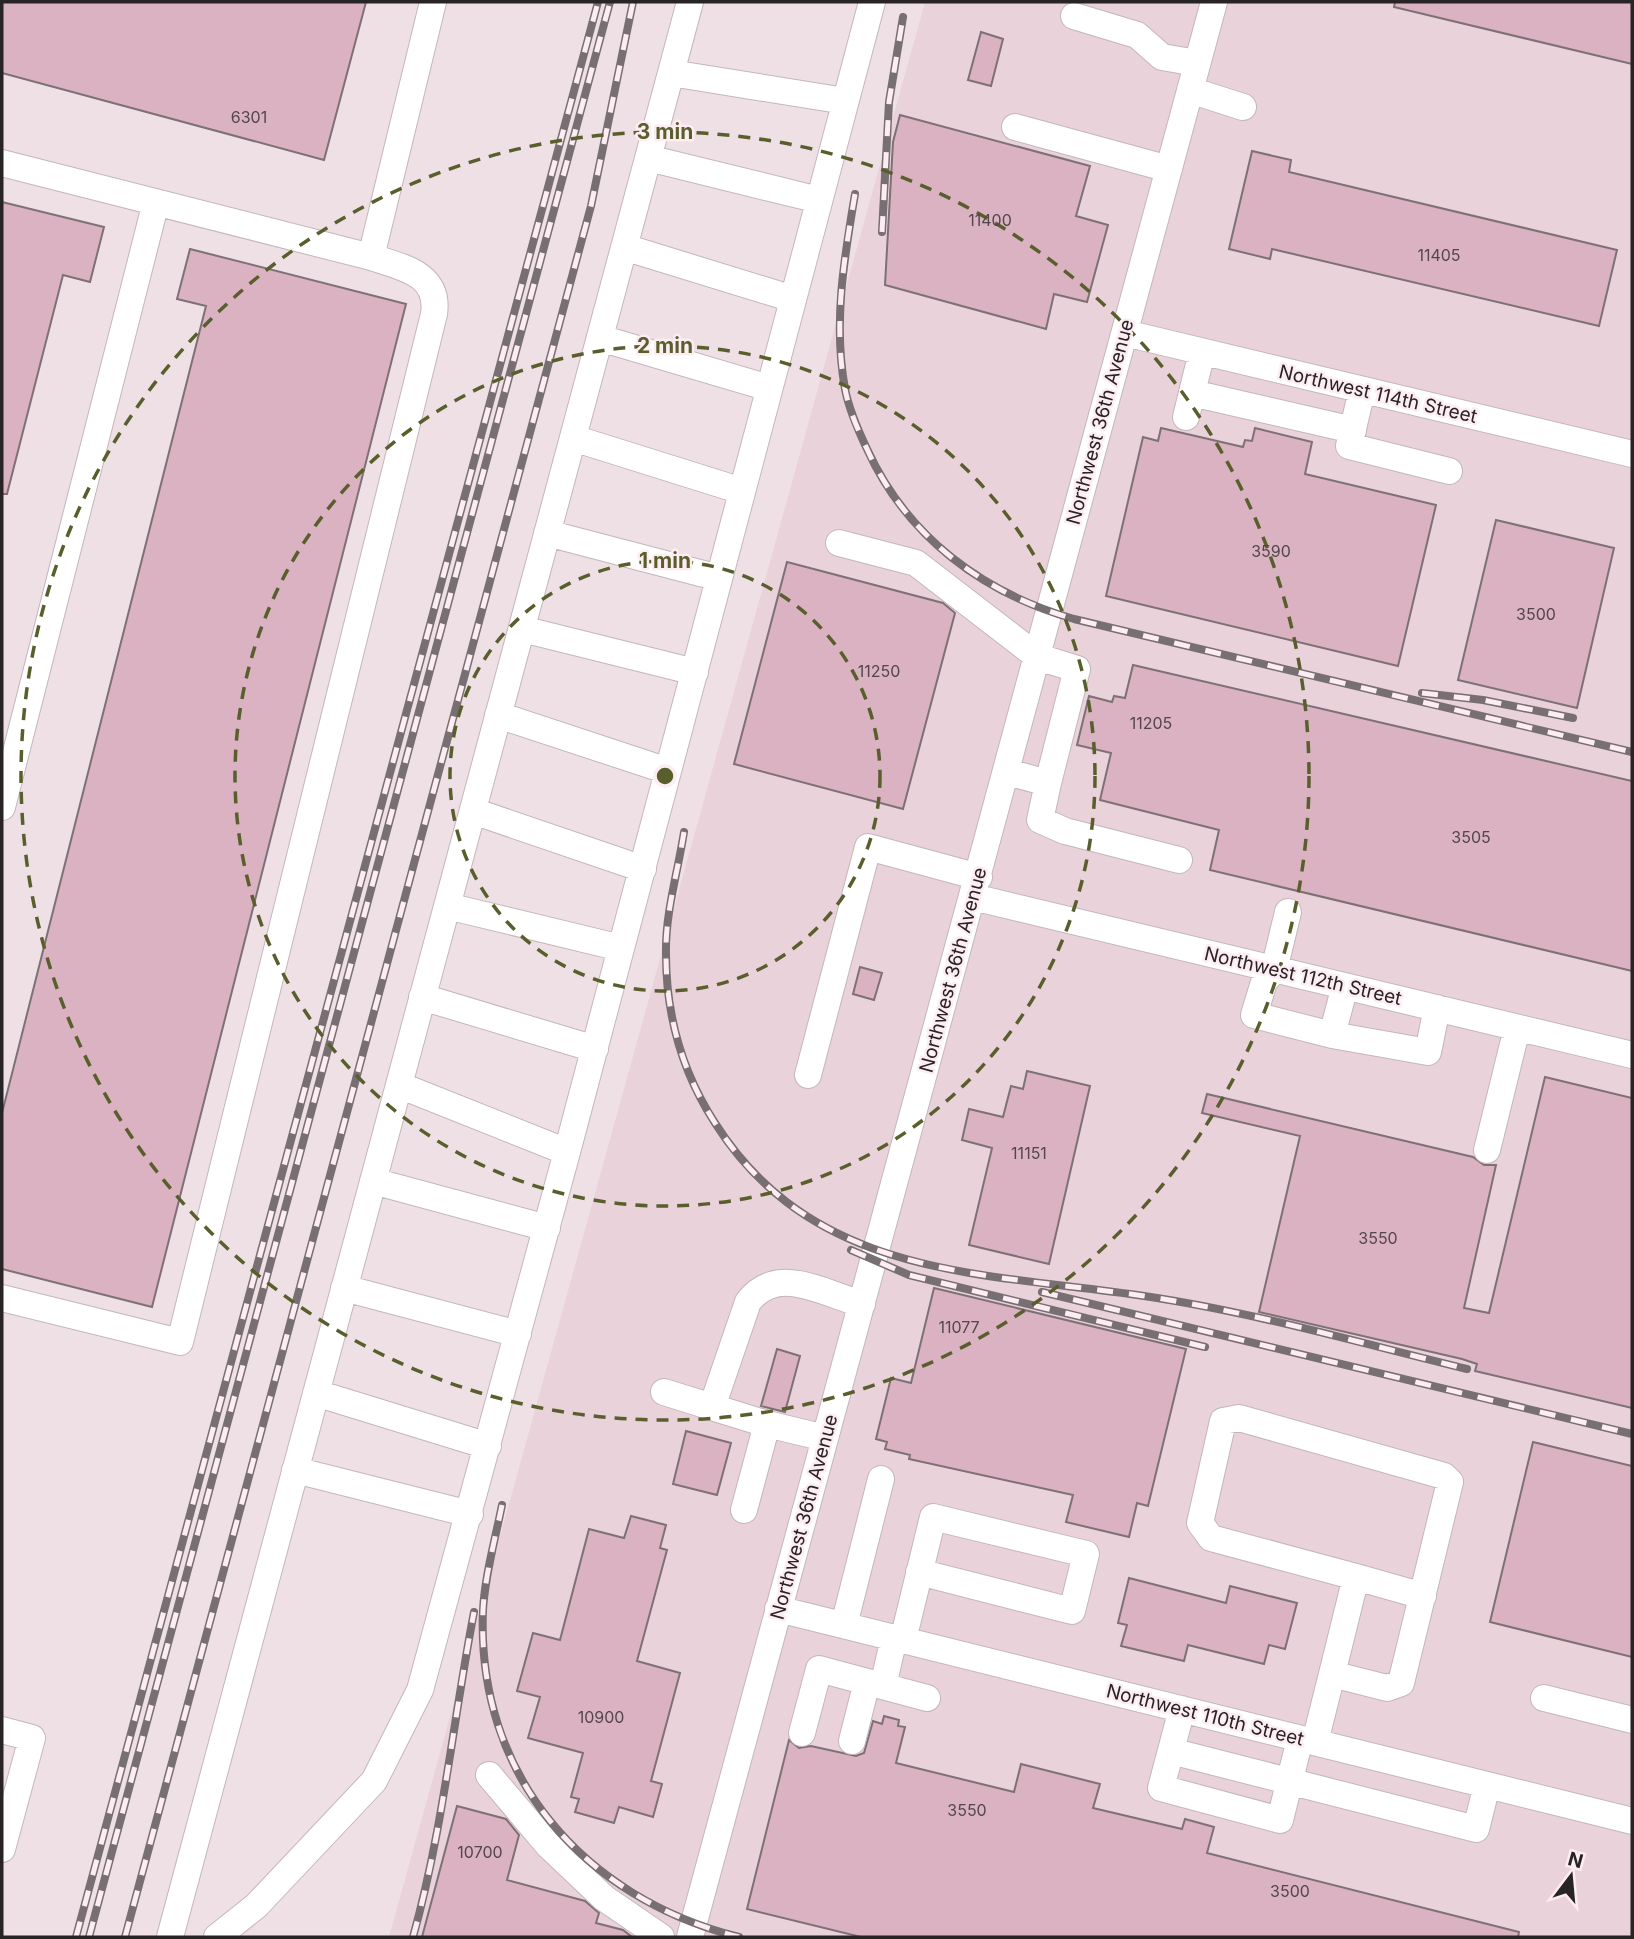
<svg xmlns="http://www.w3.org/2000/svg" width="1634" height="1939" font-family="Inter,sans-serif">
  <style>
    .built { fill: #ead2db }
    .building { fill: #dab2c1; stroke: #7e7176; stroke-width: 2 }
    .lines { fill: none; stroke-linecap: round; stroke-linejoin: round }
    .minor-casing { stroke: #c4b6bb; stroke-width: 28 }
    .minor { stroke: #fff; stroke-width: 26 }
    .rail-casing { stroke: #786f73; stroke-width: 8 }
    .rail { stroke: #fdedf3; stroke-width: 5; stroke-dasharray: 16; stroke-linecap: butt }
    .ring { fill: none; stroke: #595e2d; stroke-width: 3.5; stroke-dasharray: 12 9 }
    .labels { text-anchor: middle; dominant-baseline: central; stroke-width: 5; stroke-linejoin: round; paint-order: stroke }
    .number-label { font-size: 16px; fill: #54474c }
    .street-label { font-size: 19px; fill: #282325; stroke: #fdedf3 }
    .centre { fill: #595e2d; stroke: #fdedf3; stroke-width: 3.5 }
    .ring-label { font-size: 21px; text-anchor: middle; font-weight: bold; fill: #595e2d; stroke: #fdedf3; stroke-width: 5; stroke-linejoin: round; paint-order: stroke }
  </style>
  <rect width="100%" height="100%" fill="#efe0e5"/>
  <path class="built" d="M925,2h707v1935h-1243z"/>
  <path class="building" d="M2,2h364l-42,158 -322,-87z
    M1395,2h237v62l-238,-57z
    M981,32l22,7 -12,47 -23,-6z
    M900,115l190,51 -14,50 32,9 -21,77 -33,-8 -8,35 -161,-44 8,-143z
    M1252,151l39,9 -2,12 328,78 -18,76 -327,-77 -2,10 -41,-10z
    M2,202l102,25 -14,55 -27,-7 -56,219h-5z
    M190,249l216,55 -254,1003 -150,-38v-156l204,-807 -29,-7z
    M1161,428l82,19 2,-7 7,1 3,-13 57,14 -7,32 131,31 -38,161 -292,-70 37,-159 15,4z
    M1496,520l118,28 -37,160 -119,-28z
    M787,562l156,41 12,10 -52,196 -169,-45z
    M1133,665l499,116v190l-422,-101 9,-40 -119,-30 11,-47 -34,-8 12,-49 23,6 2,-6 11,2z
    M860,967l22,6 -8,27 -21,-6z
    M1027,1071l63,15 -41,178 -80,-19 23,-97 -30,-8 7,-31 34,8 8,-31 12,3z
    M1545,1077l87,21v310l-157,-37 2,-7 -15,-5 -203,-47 41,-176 -98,-23 5,-19 266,63 11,8h12l-32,143 25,5z
    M934,1288l252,61 -38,157 -11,-3 -8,34 -63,-15 7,-27 -164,-36 1,-4 -25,-6 2,-7 -11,-3 15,-61 20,5z
    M777,1349l23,7 -15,56 -24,-6z
    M686,1431l45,12 -14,52 -44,-11z
    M1533,1442l99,24v191l-142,-35z
    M631,1516l35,9 -6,23 7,2 -30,111 43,12 -29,108 11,3 -9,33 -34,-10 -5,16 -39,-11 4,-13 -8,-2 12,-44 -55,-15 12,-41 -23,-6 16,-58 27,7 29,-111 35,9z
    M1129,1578l97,25 4,-17 67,17 -12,46 -16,-4 -5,19 -76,-19 -4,16 -63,-15 6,-21 -9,-2z
    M884,1716l15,4 -1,6 7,1 -9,36 118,29 7,-28 79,20 -7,24 89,21 3,-10 29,8 -7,26 312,79 -1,5h-657l-114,-28 42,-169 10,8 12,-2 45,10 8,-3 9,-32 9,3z
    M457,1806l49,13 13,16 -12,45 78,21 14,12 -3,10 27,7 9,7h-210z"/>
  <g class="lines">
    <defs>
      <path id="minor" d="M1074,16l63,19 25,22 35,6
        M671,73l174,28
        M1190,90l53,17
        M1015,127l154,42
        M648,158l171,42
        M2,163l369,94 62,-255
        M624,247l169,52
        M1125,333l507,121
        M600,338l169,50
        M1362,390l-13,56 100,25
        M1192,393l161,37
        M1186,417l16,-65
        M573,438l169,53
        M547,533l172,45
        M839,543l77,20 122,94 39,12 -29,114
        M522,629l173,43
        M498,715l170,56
        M1007,772l41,11 -8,37 25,11 114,29
        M2,807l154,-605
        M473,811l170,58
        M973,897l659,158
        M447,906l174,42
        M1288,912l-14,58 -10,12 -10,33 78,20 13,-49
        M422,997l173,52
        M1332,1035l96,17 9,-44
        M808,1075l60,-228 111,30
        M399,1085l168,67
        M1487,1150l30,-122
        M373,1181l174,47
        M344,1288l174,46
        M2,1298l178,44 254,-1028c6,-41 -33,-47 -63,-57
        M664,1392l48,15
        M316,1393l172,53
        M767,1424l-55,-17 36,-105c29,-39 77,-8 114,2
        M295,1470l175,44
        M744,1510l23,-86 58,14
        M1356,1577l67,19
        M778,1609l854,212
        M844,1625l37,-146
        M903,1640l30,-123 153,37 -14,57 -153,-39
        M883,1686l11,-48
        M1544,1698l88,22
        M1182,1709l-21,79 119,32 20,-81
        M2,1730l30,8 -30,111
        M802,1733l17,-64 108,29
        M852,1741l15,-59
        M1315,1742l17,-68 55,14 14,-5 49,-201 -6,-6 -205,-58 -16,3 -23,102 11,15 145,39 -24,97
        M1171,1751l305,78 11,-44
        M489,1775l59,70 56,53 57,39
        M170,1937l520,-1935
        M217,1937l39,-31 118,-125 46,-91 147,-538 305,-1150
        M690,1937l524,-1935"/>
    </defs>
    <use href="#minor" class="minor-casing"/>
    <use href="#minor" class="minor"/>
    <defs>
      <path id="rail" d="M855,194c-11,65 -22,129 -10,195 4,21 13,41 22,60 40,88 116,144 207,170l558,133
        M882,232l7,-130 14,-85
        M1422,693l61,7 90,18
        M684,832c-6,39 -19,82 -18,122 0,61 16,118 49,169 99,156 268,149 429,173 109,16 216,47 323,73
        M851,1250l58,25 296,72
        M1042,1292l590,142
        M502,1505c-7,35 -17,70 -19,105 -7,166 101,288 256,327
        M76,1937l522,-1935
        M89,1937l521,-1935
        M125,1937l466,-1731 42,-204
        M413,1937c30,-107 40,-216 61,-325"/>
    </defs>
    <use href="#rail" class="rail-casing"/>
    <use href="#rail" class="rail"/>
  </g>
  <g class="ring">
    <circle cx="665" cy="776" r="215"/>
    <circle cx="665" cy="776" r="430"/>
    <circle cx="665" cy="776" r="644"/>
  </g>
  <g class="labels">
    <g class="number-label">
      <text x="249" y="117">6301</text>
      <text x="990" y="220">11400</text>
      <text x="1439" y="255">11405</text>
      <text x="1271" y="551">3590</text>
      <text x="1536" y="614">3500</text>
      <text x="879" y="671">11250</text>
      <text x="1151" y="723">11205</text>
      <text x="1471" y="837">3505</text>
      <text x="1029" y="1153">11151</text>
      <text x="1378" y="1238">3550</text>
      <text x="959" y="1327">11077</text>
      <text x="601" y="1717">10900</text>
      <text x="967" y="1810">3550</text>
      <text x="480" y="1852">10700</text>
      <text x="1290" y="1891">3500</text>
    </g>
    <g class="street-label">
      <text transform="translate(1378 394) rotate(13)">Northwest 114th Street</text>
      <text transform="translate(1100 422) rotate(-75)">Northwest 36th Avenue</text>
      <text transform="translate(953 970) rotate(-75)">Northwest 36th Avenue</text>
      <text transform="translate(1303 976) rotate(13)">Northwest 112th Street</text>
      <text transform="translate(804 1517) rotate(-75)">Northwest 36th Avenue</text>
      <text transform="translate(1205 1715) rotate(14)">Northwest 110th Street</text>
    </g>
  </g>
  <circle cx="665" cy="776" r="10" class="centre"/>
  <g class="ring-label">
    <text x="665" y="139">3 min</text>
    <text x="665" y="353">2 min</text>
    <text x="665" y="568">1 min</text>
  </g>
  <rect width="1634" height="1939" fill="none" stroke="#282325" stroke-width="7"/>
  <g transform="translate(1571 1876) rotate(16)" stroke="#fdedf3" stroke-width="5" paint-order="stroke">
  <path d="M0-5L12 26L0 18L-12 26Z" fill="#282325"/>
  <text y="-10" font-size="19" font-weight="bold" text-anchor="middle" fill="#282325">N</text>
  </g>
</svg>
